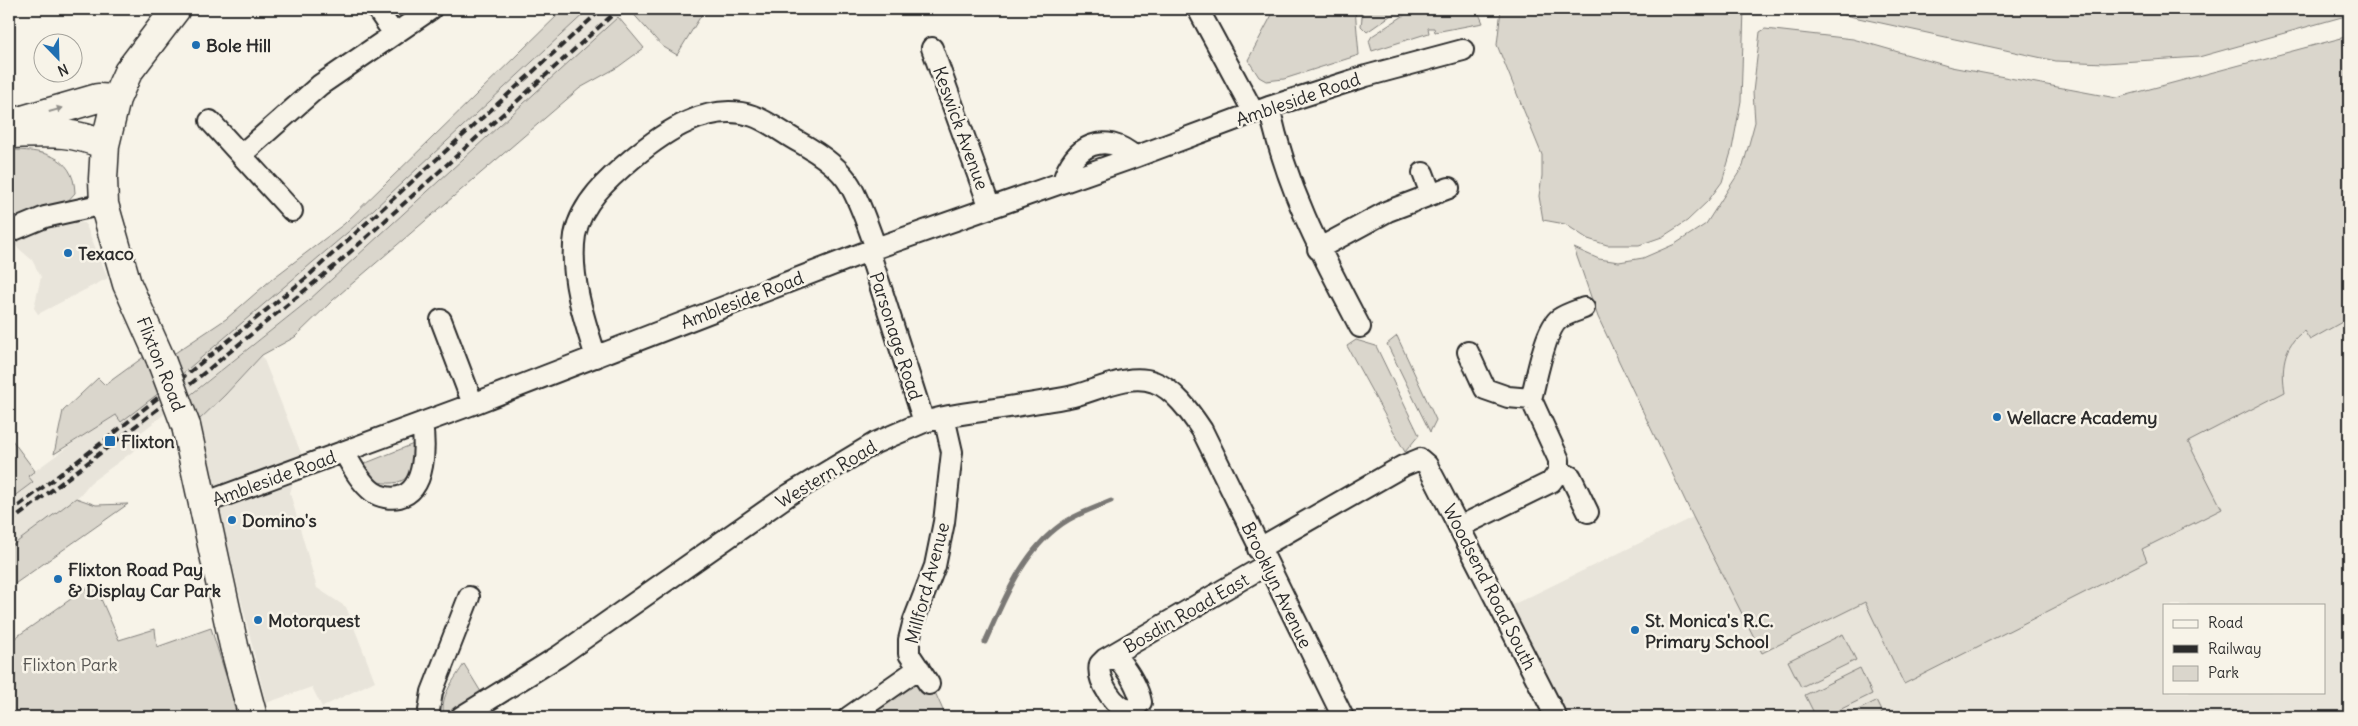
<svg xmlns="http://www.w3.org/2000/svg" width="2358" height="726" font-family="Delius,sans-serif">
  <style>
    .built { fill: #e8e4da; fill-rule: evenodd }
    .green { fill: #dad6cc; stroke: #82807c }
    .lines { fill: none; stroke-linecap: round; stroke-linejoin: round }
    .stream { stroke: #7a7874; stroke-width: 5 }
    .street-casing { stroke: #2b2b2b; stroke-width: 24 }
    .secondary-casing { stroke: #2b2b2b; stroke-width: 31 }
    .street { stroke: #f7f3e8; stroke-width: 20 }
    .secondary { stroke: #f7f3e8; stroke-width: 28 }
    .rail { stroke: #2b2b2b; stroke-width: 4; stroke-dasharray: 8 4; stroke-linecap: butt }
    .secondary-bridge-casing { stroke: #2b2b2b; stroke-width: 31; stroke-linecap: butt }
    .secondary-bridge { stroke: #f7f3e8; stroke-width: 28 }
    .oneway { fill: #918f8a }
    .poi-dot { fill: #1f6fb2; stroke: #f7f3e8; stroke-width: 2 }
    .labels { text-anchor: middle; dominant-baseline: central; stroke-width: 5; stroke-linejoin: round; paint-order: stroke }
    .poi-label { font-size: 18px; font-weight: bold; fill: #2b2b2b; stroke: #f7f3e8; text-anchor: start }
    .street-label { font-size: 18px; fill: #2b2b2b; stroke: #f7f3e8 }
    .park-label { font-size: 18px; fill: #575653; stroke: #f7f3e8 }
  </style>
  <rect width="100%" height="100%" fill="#f7f3e8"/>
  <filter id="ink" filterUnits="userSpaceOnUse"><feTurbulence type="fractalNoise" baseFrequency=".02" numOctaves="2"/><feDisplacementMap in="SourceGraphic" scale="10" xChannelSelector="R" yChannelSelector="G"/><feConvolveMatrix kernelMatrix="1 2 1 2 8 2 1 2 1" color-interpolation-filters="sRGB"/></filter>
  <g filter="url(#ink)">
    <path class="built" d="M589,9h40l-321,292 -174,137 5,9 -49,36 -10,12 -71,53v-48l24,-18 -5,-6 60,-44 28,-17 5,6 240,-200z
      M2349,36v681h-785l-56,-110 185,-90 -95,-200 353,-250 165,31zM2164,605h160v87h-160z
      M72,222l13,1 23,55 -70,36 -4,-6 7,-31 -9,-17 -22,-19 39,-14z
      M262,355l39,98 -11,40 27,95 29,19 29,74 -53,26 -10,-20 -46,16 -68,-282 27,-26z"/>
    <path class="green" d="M564,9h25l-228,212 -180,154 -9,-20 54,-36 46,-40 72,-55z
      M629,9h76l-28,46 -15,-9z
      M1275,9h80l4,46 -75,24 -18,2 -7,-4 -11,-17z
      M1363,9h37l-33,23 -6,-6z
      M1414,9h63l6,14 -48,9 -1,-4h-6l1,5 -57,18 -3,-10 3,-5z
      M1501,9h243l-3,92 -9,48 -10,33 -14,19 -21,20 -25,16 -23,8h-32l-19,-6 -23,-15 -22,-4 -4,-24 3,-20v-21l-45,-110z
      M1757,9h592v6l-150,42 -94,6 -49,-2 -230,-50 -68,2z
      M618,17l26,31 -26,19 -38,21 -247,212 -38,37 -33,18 -37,40 -27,26 -9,-25 119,-95z
      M1765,29l88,10 98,28 165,31 233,-62v286l-5,3 -2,-3 -32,18 -6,-9c-21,14 -23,38 -19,61l-97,50 34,67 -80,40 5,12 -243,123 -39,-82 -103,51 -69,-136 -95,-200 -24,-69 25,11 20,3 24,-4 32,-14 31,-20 37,-58 12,-44 -2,-30 7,-60z
      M9,150c31,0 65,4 66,43l-9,10 -57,23z
      M1397,336l39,84 -6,12 -43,-88z
      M1356,340l20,6 43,89 -14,17 -58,-106z
      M145,356l14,37 -38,29 -5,-7 -62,39 9,-43 35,-33 7,7z
      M9,436l26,35 -7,5 5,6 -24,18z
      M416,443c-1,27 -6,45 -38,39l-17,-17z
      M76,498l20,7 32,-1 -119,84v-40z
      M94,583l25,57 36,-11 2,18 54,-19 28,89h-230v-75z
      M1843,634l13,26 -55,27 -13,-26z
      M464,664l17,28 -37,23c-5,-19 11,-36 20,-51z
      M1860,668l12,26 -47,23h-9l-11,-22z
      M917,678l17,12 12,27h-84z
      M1876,701l8,16h-40z"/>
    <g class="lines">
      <path class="stream" d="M985,642c19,-42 37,-90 77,-118 14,-10 33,-16 49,-23"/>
      <defs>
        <path id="street" d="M377,9l17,25
          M1198,9l56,104
          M932,48l58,160
          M1269,107c18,83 52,146 91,220
          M210,121l82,90
          M241,155l79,-70 111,-76
          M1423,173l8,21
          M1063,182c10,-37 42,-52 72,-25
          M9,232l36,-15 59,-13
          M1318,249l70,-38 61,-23
          M869,251l55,171
          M1584,308c-8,3 -18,6 -25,11 -14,10 -23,62 -28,80l28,61v11l12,6 17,35
          M441,320l32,84
          M1468,352l17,37 23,8 23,2
          M596,357c-12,-37 -27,-83 -21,-122 6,-32 34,-57 58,-77 31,-26 76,-57 120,-42 15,5 31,18 46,26 18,10 40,24 51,43 11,19 18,42 26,63
          M344,452c8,14 16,30 29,40 7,5 18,7 26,5 28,-7 26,-53 23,-74
          M204,503l269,-99 403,-156 259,-91 134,-50 97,-31 97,-26
          M1459,527l92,-45 8,-11
          M1258,549l145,-83 17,-7 7,6 9,17 120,235
          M1105,659h13c9,11 20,28 23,43l-10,9c-16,-2 -35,-31 -31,-47l5,-5 161,-94
          M929,684l-20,-30v-14l5,-20 21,-54 9,-44 8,-70 -8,-35
          M428,717l4,-25 37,-95
          M461,717l98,-61 231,-162 85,-51 49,-21 20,-5c41,-7 83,-12 125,-20 25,-5 59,-25 85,-15 20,7 36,30 48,48l141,287
          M849,717l70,-49"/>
        <path id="secondary" d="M9,124l89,-26 18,1
          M9,134c38,-1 60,-4 96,11
          M161,360l-34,-76 -23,-80 -1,-25 2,-34 11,-46 12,-27 48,-63
          M186,426l48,220 19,71"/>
      </defs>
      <use href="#street" class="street-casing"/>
      <use href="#secondary" class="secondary-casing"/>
      <use href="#street" class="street"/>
      <use href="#secondary" class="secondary"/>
      <path class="rail" d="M9,513l99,-75 198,-160 296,-269
        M9,523l184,-141 144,-118 282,-255"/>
      <defs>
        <path id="secondary-bridge" d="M161,360l25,66"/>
      </defs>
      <use href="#secondary-bridge" class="secondary-bridge-casing"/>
      <use href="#secondary-bridge" class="secondary-bridge"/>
    </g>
    <defs><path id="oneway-solid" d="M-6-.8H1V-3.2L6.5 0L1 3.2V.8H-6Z" transform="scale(1.25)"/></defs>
    <use class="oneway" href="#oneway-solid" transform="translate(56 110) rotate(-16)"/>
  </g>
  <g class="poi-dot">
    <circle cx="196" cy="45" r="5"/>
    <circle cx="68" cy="253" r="5"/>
    <circle cx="1997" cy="417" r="5"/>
    <rect x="104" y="435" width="12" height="12" rx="2.5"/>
    <circle cx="232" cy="520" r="5"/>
    <circle cx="58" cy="579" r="5"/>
    <circle cx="258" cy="620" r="5"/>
    <circle cx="1635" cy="630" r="5"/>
  </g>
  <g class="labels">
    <g class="poi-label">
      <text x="206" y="45">Bole Hill</text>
      <text x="78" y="253">Texaco</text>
      <text x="2007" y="417">Wellacre Academy</text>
      <text x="121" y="441">Flixton</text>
      <text x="242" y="520">Domino's</text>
      <text x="68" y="569">Flixton Road Pay<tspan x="68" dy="21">&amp; Display Car Park</tspan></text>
      <text x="268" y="620">Motorquest</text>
      <text x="1645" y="620">St. Monica's R.C.<tspan x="1645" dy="21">Primary School</tspan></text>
    </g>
    <g class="street-label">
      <text transform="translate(1298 99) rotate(-19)">Ambleside Road</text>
      <text transform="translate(961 128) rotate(70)">Keswick Avenue</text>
      <text transform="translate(742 300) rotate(-21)">Ambleside Road</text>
      <text transform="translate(896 336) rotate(72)">Parsonage Road</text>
      <text transform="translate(161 364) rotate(68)">Flixton Road</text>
      <text transform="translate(826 474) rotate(-31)">Western Road</text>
      <text transform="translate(274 478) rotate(-20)">Ambleside Road</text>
      <text transform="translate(927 583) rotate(-75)">Millford Avenue</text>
      <text transform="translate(1277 585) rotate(64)">Brooklyn Avenue</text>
      <text transform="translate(1490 587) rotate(63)">Woodsend Road South</text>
      <text transform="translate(1186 613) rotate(-30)">Bosdin Road East</text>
    </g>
    <g class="park-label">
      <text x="70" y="664">Flixton Park</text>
    </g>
  </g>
  <rect width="2358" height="726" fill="none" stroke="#f7f3e8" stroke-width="30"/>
  <rect x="15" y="15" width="2328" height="696" fill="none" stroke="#2b2b2b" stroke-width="2" filter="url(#ink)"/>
  <rect x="2163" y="604" width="162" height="90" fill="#f7f3e8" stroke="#a5a39c"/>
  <rect x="2173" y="620" width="25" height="8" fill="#f7f3e8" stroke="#a5a39c"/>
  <text x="2208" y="628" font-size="15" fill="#2b2b2b">Road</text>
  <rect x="2173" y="645" width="25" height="8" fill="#2b2b2b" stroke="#a5a39c"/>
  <text x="2208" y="654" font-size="15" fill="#2b2b2b">Railway</text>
  <rect x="2173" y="666" width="25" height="15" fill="#dad6cc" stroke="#a5a39c"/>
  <text x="2208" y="678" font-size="15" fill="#2b2b2b">Park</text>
  <g transform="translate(58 58) rotate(157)"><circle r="24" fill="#f7f3e8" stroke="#a5a39c"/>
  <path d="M0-4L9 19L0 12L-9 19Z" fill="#1f6fb2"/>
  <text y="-8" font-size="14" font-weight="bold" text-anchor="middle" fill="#2b2b2b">N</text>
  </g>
</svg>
